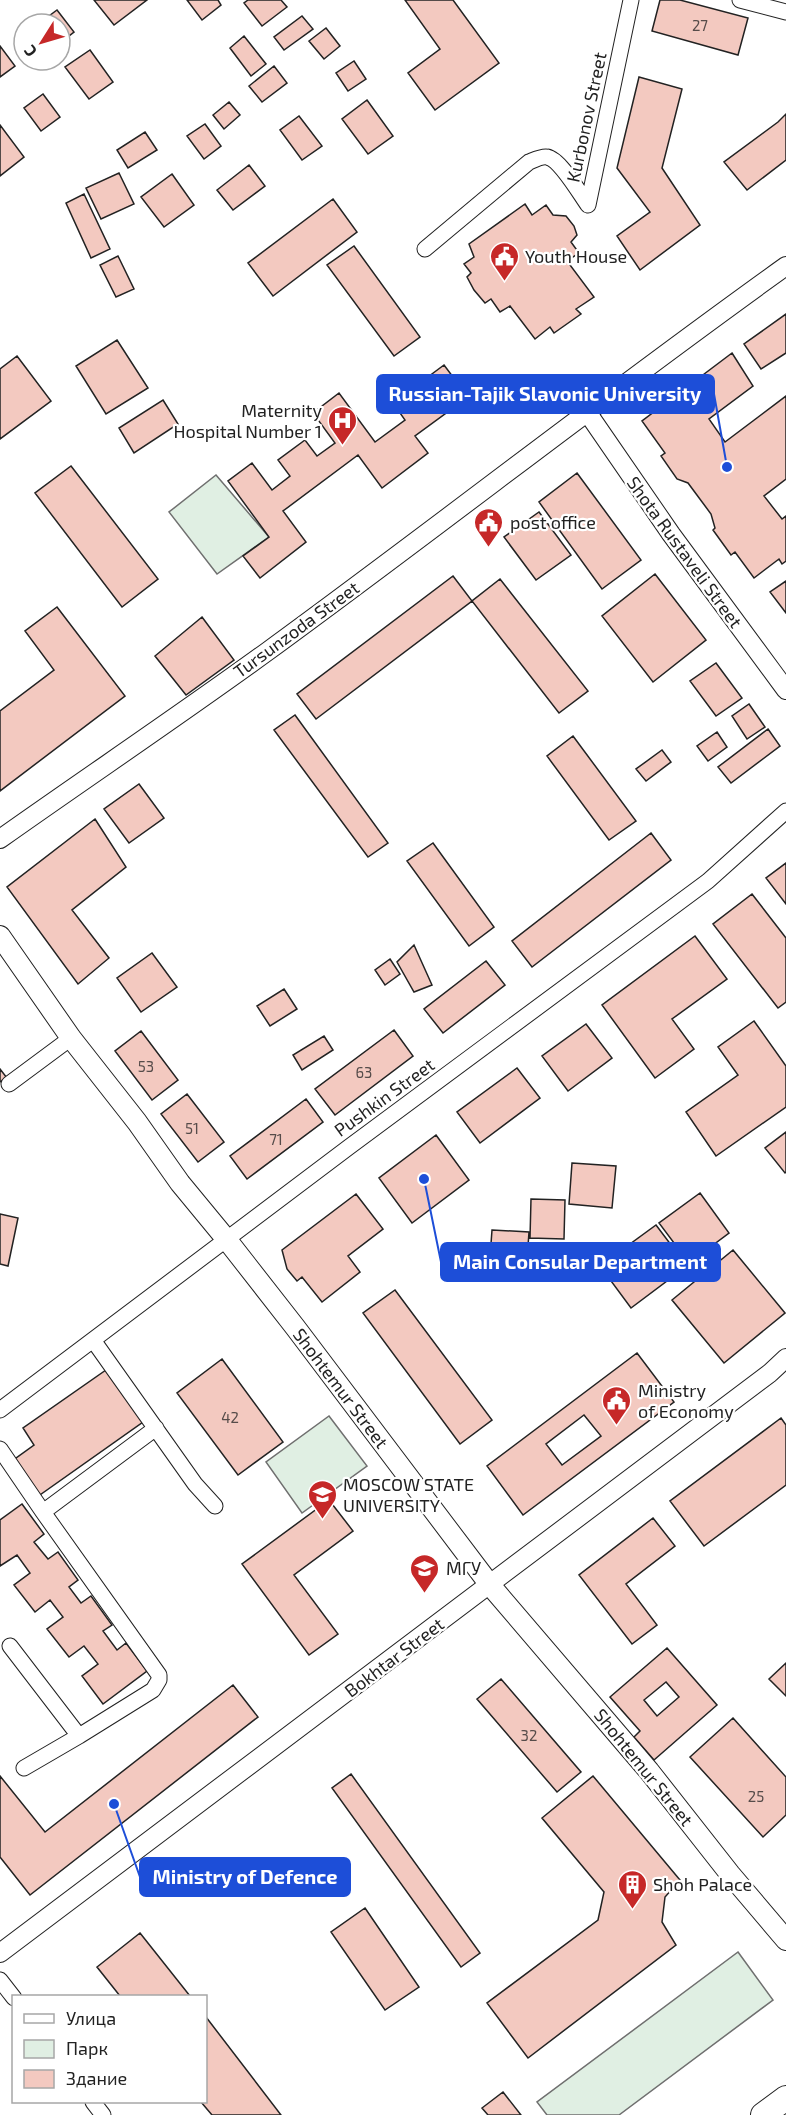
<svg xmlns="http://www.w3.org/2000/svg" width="786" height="2115" font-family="'Exo 2',sans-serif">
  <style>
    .green { fill: #e0efe3; stroke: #6f6f6f; stroke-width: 1.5 }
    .building { fill: #f3c9c0; stroke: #222; stroke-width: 1.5; fill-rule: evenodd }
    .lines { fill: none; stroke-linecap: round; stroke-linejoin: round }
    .minor-casing { stroke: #222; stroke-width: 17 }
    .tertiary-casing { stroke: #222; stroke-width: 20 }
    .secondary-casing { stroke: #222; stroke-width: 22 }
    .trunk-casing { stroke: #222; stroke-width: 26 }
    .minor { stroke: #fff; stroke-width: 15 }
    .tertiary { stroke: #fff; stroke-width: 18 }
    .secondary { stroke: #fff; stroke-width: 20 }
    .trunk { stroke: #fff; stroke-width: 24 }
    .labels { text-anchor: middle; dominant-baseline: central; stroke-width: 4.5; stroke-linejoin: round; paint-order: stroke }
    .number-label { font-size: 15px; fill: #564c4a }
    .street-label { font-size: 18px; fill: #222; stroke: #fff }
    .poi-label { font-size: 18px; fill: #222; stroke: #fff; text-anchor: start }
    .leader { fill: none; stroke: #1d4ed8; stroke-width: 2 }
    .callout-dot { fill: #1d4ed8; stroke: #fff; stroke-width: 2 }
    .callout { fill: #1d4ed8; stroke: #1d4ed8; stroke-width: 2 }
    .callout-label { font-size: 20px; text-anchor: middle; font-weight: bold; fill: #fff }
  </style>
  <rect width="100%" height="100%" fill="#fff"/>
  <path class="green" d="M216,475l53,62 -52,37 -48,-62z
    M329,1416l38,50 -65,47 -36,-51z
    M738,1952l35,48 -154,115h-72l-10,-13z"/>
  <path class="building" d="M94,0h53l-33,25z
    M187,0h31l3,5 -19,15z
    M248,0h33l6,7 -25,19 -18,-23z
    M405,0h48l46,63 -64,47 -27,-37 32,-24z
    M660,0h20l68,18 -10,37 -86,-24z
    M57,10l17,22 -14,11v-19l-19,-2z
    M302,16l11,13 -29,21 -10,-13z
    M326,28l14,18 -16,13 -15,-18z
    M244,36l22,28 -15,12 -21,-28z
    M0,46l15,20 -15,11z
    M90,50l23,32 -24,17 -24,-32z
    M354,61l12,18 -18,12 -12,-18z
    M274,66l13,17 -25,19 -13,-16z
    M639,77l43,12 -20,79 38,57 -60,45 -23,-34 33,-24 -33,-44z
    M43,94l17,23 -19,14 -17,-23z
    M367,100l26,36 -25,18 -26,-35z
    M229,102l11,13 -16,14 -11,-14z
    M786,114v46l-39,30 -23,-28 54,-40z
    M299,116l23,30 -20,14 -22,-30z
    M205,124l16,22 -17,13 -17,-23z
    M0,125l24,32 -24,19z
    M145,132l12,18 -29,18 -11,-18z
    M249,165l16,21 -32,24 -16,-20z
    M119,173l15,31 -33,15 -15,-31z
    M172,174l22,31 -30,22 -23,-30z
    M84,194l26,55 -19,9 -25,-55z
    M333,199l24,33 -84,64 -25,-33z
    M525,204l7,11 14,-10 7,10 13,1 8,10 3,9 -6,7 8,11 -12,8 27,36 -18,12 5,5 -27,19 -4,-6 -15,12 -25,-33 -10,6 -9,-13 -6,4 -11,-13 -7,-13 4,-4 -7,-9 10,-7 -5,-13z
    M354,246l66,91 -26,19 -67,-91z
    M118,256l16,33 -18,8 -16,-32z
    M786,314v39l-25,16 -17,-25z
    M117,340l31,48 -42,26 -30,-48z
    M732,353l21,33 -44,33 16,23 61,-46v83l-22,17 18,23 4,-3v45l-4,3 -3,-5 -25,19 -19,-26 -4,3 -18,-25 2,-2 -4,-14 -23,-31 -11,-4 -16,-23 4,-3 -23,-32z
    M17,356l34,45 -51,38v-70z
    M444,365l24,32 -53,39 13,17 -46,35 -24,-33 -75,56 23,31 -46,36 -17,-22 26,-19 -41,-56 24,-18 20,27 18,-14 -12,-16 27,-20 12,16 18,-13 -22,-30 26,-20 36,49 30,-22 -12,-17z
    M163,400l15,24 -44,29 -15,-25z
    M71,466l87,113 -36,28 -87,-114z
    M577,473l64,87 -39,29 -63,-87z
    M539,512l32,43 -35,25 -32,-43z
    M655,574l51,66 -53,42 -51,-66z
    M453,576l19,25 -156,118 -19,-25z
    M500,579l88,112 -29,22 -87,-112z
    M786,581v32l-16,-21z
    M57,607l68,89 -125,95v-80l54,-41 -29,-39z
    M202,617l32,43 -48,35 -31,-39z
    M716,663l26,35 -26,18 -26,-35z
    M749,704l16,23 -18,12 -15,-23z
    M295,715l93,128 -20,14 -94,-127z
    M768,729l12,17 -49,37 -13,-16z
    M717,732l10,15 -19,14 -11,-15z
    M573,736l63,85 -27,19 -62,-84z
    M662,750l9,12 -25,19 -10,-12z
    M139,784l25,34 -35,25 -25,-34z
    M95,819l31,48 -54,43 37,48 -31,26 -71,-97z
    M651,833l20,27 -139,107 -20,-26z
    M433,843l61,84 -25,19 -62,-85z
    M786,863v41l-20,-26z
    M752,894l34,44v64l-8,6 -65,-84z
    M695,936l32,43 -55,40 22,30 -39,29 -53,-73z
    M414,945l18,40 -18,7 -17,-30z
    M152,953l25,34 -36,25 -24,-34z
    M390,959l10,15 -15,11 -10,-15z
    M486,961l19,24 -62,48 -19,-24z
    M284,989l13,20 -27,17 -13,-20z
    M754,1021l32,45v41l-70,49 -30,-44 52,-37 -20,-28z
    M586,1024l26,34 -44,33 -26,-35z
    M394,1030l19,26 -78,59 -20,-26z
    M141,1031l37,49 -26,20 -37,-49z
    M324,1036l9,14 -31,20 -9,-15z
    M517,1068l23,30 -60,45 -23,-31z
    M0,1069l7,9 -7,4z
    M187,1094l37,48 -26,20 -37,-48z
    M306,1099l17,23 -76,57 -17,-23z
    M786,1132v40l-1,1 -20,-25z
    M436,1135l33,45 -57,43 -33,-45z
    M572,1163l44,3 -4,42 -43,-4z
    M700,1193l29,40 -40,30 -30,-40z
    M356,1194l27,35 -35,27 12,16 -38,30 -20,-25 -5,4 -10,-12 -5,-19z
    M531,1199l34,1 -1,39 -34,-1z
    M0,1214l18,4 -10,48 -8,-2z
    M656,1225l31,41 -56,42 -31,-42z
    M492,1230l37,2 -3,42 -37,-3z
    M733,1250l52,63 -61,50 -52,-63z
    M395,1290l97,130 -32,24 -97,-131z
    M637,1353l37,49 -151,113 -36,-49zM584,1415l17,21 -39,29 -16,-21z
    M222,1359l61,83 -45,33 -61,-82z
    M106,1370l37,52 -106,75 -25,-36 22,-16 -11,-17z
    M781,1418l5,7v60l-82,61 -34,-45z
    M329,1500l24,31 -59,44 44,59 -29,21 -67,-91z
    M22,1504l22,30 -10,8 14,17 10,-7 20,28 -9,7 12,16 10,-7 21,29 -9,6 14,19 9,-7 21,28 -44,33 -21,-28 16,-12 -14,-18 -15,11 -22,-28 16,-12 -13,-17 -15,12 -21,-27 16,-12 -13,-18 -17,11v-46z
    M653,1518l22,28 -49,38 31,41 -25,19 -53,-69z
    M667,1648l50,57 -63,55 -20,-23 6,-6 -30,-34zM666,1682l13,15 -22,19 -13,-16z
    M786,1663v33l-17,-17z
    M501,1679l80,93 -24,20 -80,-93z
    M233,1685l25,32 -228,178 -30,-38v-81l45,56z
    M733,1718l53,59v38l-23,22 -73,-80z
    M351,1774l129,179 -19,14 -129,-179z
    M593,1776l87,104 -15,17 -3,25 14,23 -148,113 -41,-55 111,-83 6,-28 -62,-74z
    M365,1908l54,79 -34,23 -54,-78z
    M140,1933l50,63h-70l-23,-29z
    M206,2017l75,98h-69l-11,-13h5z
    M503,2092l18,23h-33l-6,-7z"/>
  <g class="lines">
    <defs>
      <path id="minor" d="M740,0l46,12
        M588,205l43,-205
        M425,249l104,-87c5,-2 13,-6 18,-5 13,2 33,37 41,48
        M9,1084l62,-46
        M93,1340l102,144 20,22
        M0,1410l349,-263 359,-266 78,-70
        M0,1449l43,63 116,163v5l-6,10 -74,46
        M43,1512l113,-84
        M10,1646l69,90 -55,32
        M0,1980l14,18
        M93,2102l10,13"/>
      <path id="tertiary" d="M587,412l84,122 115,156
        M0,839c89,-63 180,-124 268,-188 174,-127 343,-260 518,-385
        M0,1953l770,-580 16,-15"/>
      <path id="secondary" d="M0,936l71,102 66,84 43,61 47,57 68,87 195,258 159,186 81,103 56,66"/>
      <path id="trunk" d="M763,2115l23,-17"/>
    </defs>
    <use href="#minor" class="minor-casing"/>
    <use href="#tertiary" class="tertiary-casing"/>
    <use href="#secondary" class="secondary-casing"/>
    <use href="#trunk" class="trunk-casing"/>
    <use href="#minor" class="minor"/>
    <use href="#tertiary" class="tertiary"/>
    <use href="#secondary" class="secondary"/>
    <use href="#trunk" class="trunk"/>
  </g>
  <defs>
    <symbol id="civic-pin" viewBox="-11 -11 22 30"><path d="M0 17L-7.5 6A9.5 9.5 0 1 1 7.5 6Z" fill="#c62828" stroke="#fff"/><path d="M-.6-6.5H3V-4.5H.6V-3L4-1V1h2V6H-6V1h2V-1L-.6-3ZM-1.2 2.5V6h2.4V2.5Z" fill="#fff"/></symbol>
    <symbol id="hospital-pin" viewBox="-11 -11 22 30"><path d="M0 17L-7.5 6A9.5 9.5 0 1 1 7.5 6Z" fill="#c62828" stroke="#fff"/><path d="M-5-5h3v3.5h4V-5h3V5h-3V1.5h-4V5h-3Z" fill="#fff"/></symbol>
    <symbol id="university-pin" viewBox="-11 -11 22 30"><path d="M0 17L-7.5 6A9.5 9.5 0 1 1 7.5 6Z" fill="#c62828" stroke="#fff"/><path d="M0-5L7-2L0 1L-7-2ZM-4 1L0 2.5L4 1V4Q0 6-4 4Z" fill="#fff"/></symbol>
    <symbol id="building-pin" viewBox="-11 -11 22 30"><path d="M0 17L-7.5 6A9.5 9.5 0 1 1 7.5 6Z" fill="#c62828" stroke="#fff"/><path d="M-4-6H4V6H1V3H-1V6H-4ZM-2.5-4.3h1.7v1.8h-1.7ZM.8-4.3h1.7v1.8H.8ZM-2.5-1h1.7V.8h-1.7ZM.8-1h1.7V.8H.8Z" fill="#fff"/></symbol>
  </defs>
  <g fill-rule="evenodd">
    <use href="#civic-pin" x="488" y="240" width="33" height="45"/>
    <use href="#hospital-pin" x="326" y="404" width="33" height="45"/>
    <use href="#civic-pin" x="472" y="506" width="33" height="45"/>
    <use href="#civic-pin" x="600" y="1384" width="33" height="45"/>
    <use href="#university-pin" x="306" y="1478" width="33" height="45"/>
    <use href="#university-pin" x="408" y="1552" width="33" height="45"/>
    <use href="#building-pin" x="616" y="1868" width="33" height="45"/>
  </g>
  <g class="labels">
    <g class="number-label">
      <text x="700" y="25">27</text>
      <text x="146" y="1066">53</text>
      <text x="364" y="1072">63</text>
      <text x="192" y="1128">51</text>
      <text x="276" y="1139">71</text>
      <text x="230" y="1417">42</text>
      <text x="529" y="1735">32</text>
      <text x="756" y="1796">25</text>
    </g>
    <g class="street-label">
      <text transform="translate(586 117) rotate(-78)">Kurbonov Street</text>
      <text transform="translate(685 552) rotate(54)">Shota Rustaveli Street</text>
      <text transform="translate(296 629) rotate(-36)">Tursunzoda Street</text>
      <text transform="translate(384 1097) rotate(-36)">Pushkin Street</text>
      <text transform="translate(341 1388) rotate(53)">Shohtemur Street</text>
      <text transform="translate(394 1657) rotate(-37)">Bokhtar Street</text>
      <text transform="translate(644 1767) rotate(51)">Shohtemur Street</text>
    </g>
    <g class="poi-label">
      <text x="525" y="256">Youth House</text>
      <text x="322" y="410" text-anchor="end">Maternity<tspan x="322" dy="21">Hospital Number 1</tspan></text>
      <text x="510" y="522">post office</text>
      <text x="638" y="1390">Ministry<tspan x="638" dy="21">of Economy</tspan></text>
      <text x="343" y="1484">MOSCOW STATE<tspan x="343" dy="21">UNIVERSITY</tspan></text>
      <text x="446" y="1568">МГУ</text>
      <text x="653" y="1884">Shoh Palace</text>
    </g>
  </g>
  <path class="leader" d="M727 467L714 394M424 1179L441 1262M114 1804L140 1877"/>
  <g class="callout-dot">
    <circle cx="727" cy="467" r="6"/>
    <circle cx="424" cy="1179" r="6"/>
    <circle cx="114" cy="1804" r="6"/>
  </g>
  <g class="callout">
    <rect x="377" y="375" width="337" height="38" rx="6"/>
    <rect x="441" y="1243" width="279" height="38" rx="6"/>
    <rect x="140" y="1858" width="210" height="38" rx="6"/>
  </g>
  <g class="callout-label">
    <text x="545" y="401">Russian-Tajik Slavonic University</text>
    <text x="580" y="1269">Main Consular Department</text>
    <text x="245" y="1884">Ministry of Defence</text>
  </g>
  <rect x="12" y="1995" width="195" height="108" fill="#ffffff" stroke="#a7a7a7" stroke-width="1.5"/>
  <rect x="24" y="2014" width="30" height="9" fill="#ffffff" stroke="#a7a7a7" stroke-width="1.5"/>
  <text x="66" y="2025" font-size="18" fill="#222222">Улица</text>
  <rect x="24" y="2040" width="30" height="18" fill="#e0efe3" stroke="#a7a7a7" stroke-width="1.5"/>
  <text x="66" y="2055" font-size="18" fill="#222222">Парк</text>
  <rect x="24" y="2070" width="30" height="18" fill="#f3c9c0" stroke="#a7a7a7" stroke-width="1.5"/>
  <text x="66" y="2085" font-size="18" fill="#222222">Здание</text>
  <g transform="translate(42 42) rotate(233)"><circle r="28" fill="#ffffff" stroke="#a7a7a7" stroke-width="1.5"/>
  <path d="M0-4.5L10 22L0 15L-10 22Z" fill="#c62828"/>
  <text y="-9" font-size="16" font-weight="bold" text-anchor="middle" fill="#222222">С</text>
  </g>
</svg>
